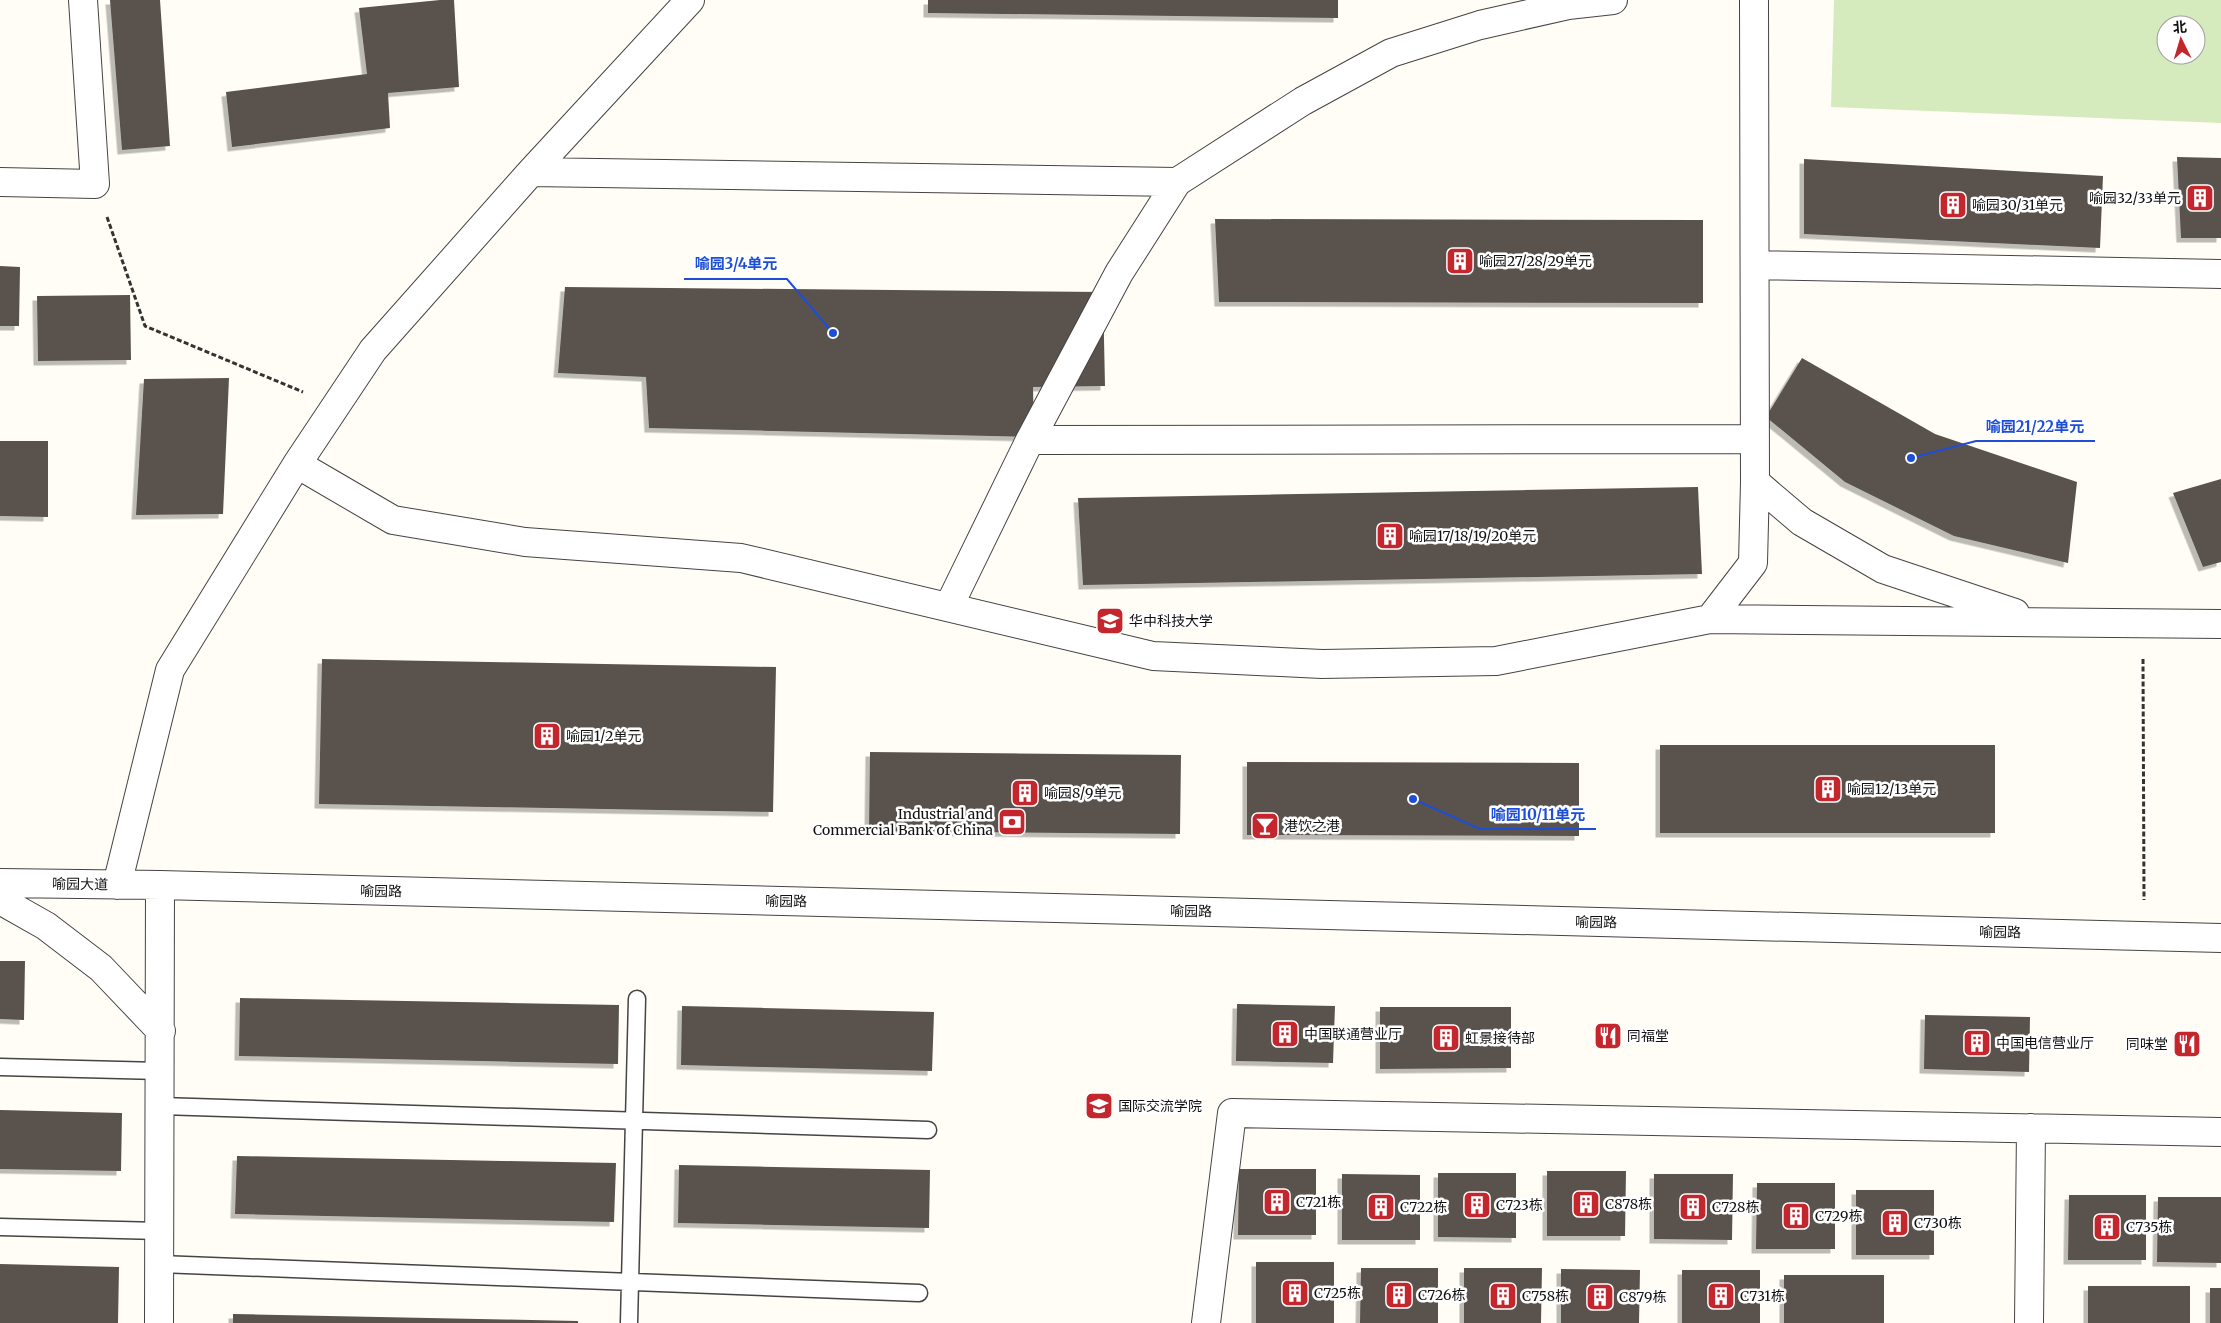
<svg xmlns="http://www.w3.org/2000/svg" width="2221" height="1323" font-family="Merriweather,'Noto Sans SC',serif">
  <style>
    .green { fill: #d5ebbd; fill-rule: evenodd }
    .building { fill: #5a524d; filter: url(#shadow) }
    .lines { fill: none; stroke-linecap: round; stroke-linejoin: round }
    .lane-casing { stroke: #444; stroke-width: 19 }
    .street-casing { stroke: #444; stroke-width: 30 }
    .path { stroke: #333; stroke-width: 3; stroke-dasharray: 5 2.5; stroke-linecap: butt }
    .lane { stroke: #fff; stroke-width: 16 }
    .street { stroke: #fff; stroke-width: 28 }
    .labels { text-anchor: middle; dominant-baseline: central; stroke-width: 5; stroke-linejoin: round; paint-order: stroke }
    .poi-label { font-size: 14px; fill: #111; stroke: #fff; text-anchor: start }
    .street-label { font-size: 14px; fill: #111; stroke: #fff }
    .leader { fill: none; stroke: #1d4ed8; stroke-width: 2 }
    .callout-dot { fill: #1d4ed8; stroke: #fff; stroke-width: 2 }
    .callout-label { font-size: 15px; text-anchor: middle; font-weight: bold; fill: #1d4ed8; stroke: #fff; stroke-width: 5; stroke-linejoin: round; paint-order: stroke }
  </style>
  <defs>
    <filter id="shadow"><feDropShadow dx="-4.5" dy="4.5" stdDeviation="0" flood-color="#0004"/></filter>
  </defs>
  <rect width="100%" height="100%" fill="#fffdf5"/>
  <path class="green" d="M1834,0h387v123l-390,-16zM2166,25h30v30h-30z"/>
  <path class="building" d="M110,0h50l10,146 -48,4z
    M440,0h14l5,87 -71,6 2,35 -158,19 -6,-55 141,-18 -8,-66z
    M928,0h410v18l-410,-5z
    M2177,157l44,1v80h-40z
    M1804,159l299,17 -3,72 -296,-14z
    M1215,219l488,1v83l-484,-1z
    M0,266l20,1 -1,59h-19z
    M565,287l538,5 2,94 -72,1 1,50 -385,-9 -3,-51 -88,-4z
    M130,295l1,65 -93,1 -1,-65z
    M1802,358l133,76 142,48 -9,81 -114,-27 -109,-54 -79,-65z
    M229,378l-6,136 -87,1 8,-136z
    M0,441h48v76l-48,-1z
    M2221,479v83l-18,5 -30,-74z
    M1698,487l4,87 -619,11 -5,-87z
    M322,659l454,8 -3,145 -454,-8z
    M1660,745h335v88h-335z
    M870,752l311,3 -1,79 -311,-3z
    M1247,762l332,1v73l-332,-1z
    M0,961h25l-1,59 -24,-1z
    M240,998l379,7 -1,59 -379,-8z
    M1237,1004l98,2 -2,57 -97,-2z
    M682,1006l252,6 -2,59 -251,-6z
    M1380,1007h131v61l-131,1z
    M1925,1015l105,2 -1,55 -105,-3z
    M0,1110l122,3 -1,58 -121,-2z
    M237,1156l379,7 -2,59 -379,-8z
    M679,1165l251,5 -1,58 -251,-5z
    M1239,1169h77v66h-78z
    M1547,1171h79l-1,65h-78z
    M1438,1173h78v65l-78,-1z
    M1342,1174l78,1v65h-78z
    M1654,1174h79l-1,66 -78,-1z
    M1757,1183h78v66h-79z
    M1856,1190h78v65h-78z
    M2069,1195h77v65h-78z
    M2158,1197h63v66l-64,-1z
    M1256,1262h78v61h-78z
    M0,1264l119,3 -1,56h-118z
    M1361,1268h77v55h-78z
    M1464,1268h78l-1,55h-77z
    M1561,1269l79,1 -1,53h-78z
    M1682,1270h78v53h-78z
    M1784,1275h100v48h-100z
    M2088,1286h102v37h-102z
    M2210,1288h11v35h-11z
    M233,1314l345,7v2h-345z"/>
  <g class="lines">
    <defs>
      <path id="lane" d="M0,1067l160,4
        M161,1106l767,24
        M0,1227l160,4
        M160,1264l759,29
        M629,1323l8,-324"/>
      <path id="street" d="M1754,0l1,482
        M531,172l646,10
        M0,182l95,2 -12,-184
        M1755,265l466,9
        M1030,440l725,-1
        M297,464l96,56 132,22 216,16 412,98 169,8 174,-3 214,-42 511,5
        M949,606l81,-166 89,-167 58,-91 126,-81 88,-48 89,-28 88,-20 45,-5
        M1710,619l43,-56 2,-81 47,40 81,47 132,44
        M0,883l160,2 2061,53
        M117,885l53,-215 127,-206 76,-114 158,-178 159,-172
        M0,900l46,26 55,42 60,63
        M159,1323l1,-438
        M1206,1323l26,-210 989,19
        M2029,1323l2,-195"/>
    </defs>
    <use href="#lane" class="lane-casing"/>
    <use href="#street" class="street-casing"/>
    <path class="path" d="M107,217l38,109 158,66
      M2143,659l1,241"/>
    <use href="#lane" class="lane"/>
    <use href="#street" class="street"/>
  </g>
  <defs>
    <symbol id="building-square" viewBox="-11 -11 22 22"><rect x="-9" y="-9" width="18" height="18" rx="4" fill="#c4262e" stroke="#fff"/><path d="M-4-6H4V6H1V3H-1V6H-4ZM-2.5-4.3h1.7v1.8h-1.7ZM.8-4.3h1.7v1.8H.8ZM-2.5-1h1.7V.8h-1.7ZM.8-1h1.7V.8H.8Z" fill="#fff"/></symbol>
    <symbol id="university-square" viewBox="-11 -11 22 22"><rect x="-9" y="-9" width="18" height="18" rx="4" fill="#c4262e" stroke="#fff"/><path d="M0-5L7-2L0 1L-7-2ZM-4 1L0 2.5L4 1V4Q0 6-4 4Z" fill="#fff"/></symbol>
    <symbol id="bank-square" viewBox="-11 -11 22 22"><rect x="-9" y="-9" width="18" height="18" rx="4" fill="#c4262e" stroke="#fff"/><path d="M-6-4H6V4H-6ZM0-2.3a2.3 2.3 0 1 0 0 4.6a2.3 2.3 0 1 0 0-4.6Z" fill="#fff"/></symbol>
    <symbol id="bar-square" viewBox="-11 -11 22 22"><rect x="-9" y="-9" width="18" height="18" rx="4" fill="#c4262e" stroke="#fff"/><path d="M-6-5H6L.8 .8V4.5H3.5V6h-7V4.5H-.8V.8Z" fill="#fff"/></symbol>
    <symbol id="restaurant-square" viewBox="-11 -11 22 22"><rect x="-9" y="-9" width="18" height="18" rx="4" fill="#c4262e" stroke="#fff"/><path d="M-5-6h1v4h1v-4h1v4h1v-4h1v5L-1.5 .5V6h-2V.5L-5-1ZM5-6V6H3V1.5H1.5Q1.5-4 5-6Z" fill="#fff"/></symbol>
  </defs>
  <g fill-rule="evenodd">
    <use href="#building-square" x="2184" y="182" width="32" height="32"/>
    <use href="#building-square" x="1937" y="189" width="32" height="32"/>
    <use href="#building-square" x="1444" y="245" width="32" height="32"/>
    <use href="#building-square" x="1374" y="520" width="32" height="32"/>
    <use href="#university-square" x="1094" y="605" width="32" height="32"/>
    <use href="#building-square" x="531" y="720" width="32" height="32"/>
    <use href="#building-square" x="1812" y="773" width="32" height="32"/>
    <use href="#building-square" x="1009" y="777" width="32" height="32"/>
    <use href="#bank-square" x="996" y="806" width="32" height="32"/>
    <use href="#bar-square" x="1249" y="810" width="32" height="32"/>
    <use href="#building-square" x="1269" y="1018" width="32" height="32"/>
    <use href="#restaurant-square" x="1592" y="1020" width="32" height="32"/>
    <use href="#building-square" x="1430" y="1022" width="32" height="32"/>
    <use href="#building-square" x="1961" y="1027" width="32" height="32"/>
    <use href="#restaurant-square" x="2171" y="1028" width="32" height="32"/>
    <use href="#university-square" x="1083" y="1090" width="32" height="32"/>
    <use href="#building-square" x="1261" y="1186" width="32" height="32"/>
    <use href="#building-square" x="1570" y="1188" width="32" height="32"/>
    <use href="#building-square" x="1461" y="1189" width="32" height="32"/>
    <use href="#building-square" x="1365" y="1191" width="32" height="32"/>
    <use href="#building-square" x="1677" y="1191" width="32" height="32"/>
    <use href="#building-square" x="1780" y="1200" width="32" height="32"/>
    <use href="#building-square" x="1879" y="1207" width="32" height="32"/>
    <use href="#building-square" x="2091" y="1211" width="32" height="32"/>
    <use href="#building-square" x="1279" y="1277" width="32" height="32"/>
    <use href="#building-square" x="1383" y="1279" width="32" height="32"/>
    <use href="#building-square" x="1487" y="1280" width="32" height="32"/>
    <use href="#building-square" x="1705" y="1280" width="32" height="32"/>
    <use href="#building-square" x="1584" y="1281" width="32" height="32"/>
  </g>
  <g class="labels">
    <g class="poi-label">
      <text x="2181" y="198" text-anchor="end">喻园32/33单元</text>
      <text x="1972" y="205">喻园30/31单元</text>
      <text x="1479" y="261">喻园27/28/29单元</text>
      <text x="1409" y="536">喻园17/18/19/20单元</text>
      <text x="1129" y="621">华中科技大学</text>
      <text x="566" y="736">喻园1/2单元</text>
      <text x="1847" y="789">喻园12/13单元</text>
      <text x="1044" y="793">喻园8/9单元</text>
      <text x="993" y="814" text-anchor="end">Industrial and<tspan x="993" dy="16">Commercial Bank of China</tspan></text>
      <text x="1284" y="826">港饮之港</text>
      <text x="1304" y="1034">中国联通营业厅</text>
      <text x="1627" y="1036">同福堂</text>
      <text x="1465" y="1038">虹景接待部</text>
      <text x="1996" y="1043">中国电信营业厅</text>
      <text x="2168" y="1044" text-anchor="end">同味堂</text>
      <text x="1118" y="1106">国际交流学院</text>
      <text x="1296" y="1202">C721栋</text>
      <text x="1605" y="1204">C878栋</text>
      <text x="1496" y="1205">C723栋</text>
      <text x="1400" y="1207">C722栋</text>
      <text x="1712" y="1207">C728栋</text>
      <text x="1815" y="1216">C729栋</text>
      <text x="1914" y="1223">C730栋</text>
      <text x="2126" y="1227">C735栋</text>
      <text x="1314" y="1293">C725栋</text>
      <text x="1418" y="1295">C726栋</text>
      <text x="1522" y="1296">C758栋</text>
      <text x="1740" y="1296">C731栋</text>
      <text x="1619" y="1297">C879栋</text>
    </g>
    <g class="street-label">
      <text transform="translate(80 884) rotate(1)">喻园大道</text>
      <text transform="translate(381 891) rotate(1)">喻园路</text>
      <text transform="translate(786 901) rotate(1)">喻园路</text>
      <text transform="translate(1191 911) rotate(1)">喻园路</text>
      <text transform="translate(1596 922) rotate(1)">喻园路</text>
      <text transform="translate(2000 932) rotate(1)">喻园路</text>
    </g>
  </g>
  <path class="leader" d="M833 333L787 279H684M1911 458L1976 441H2095M1413 799L1480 829H1596"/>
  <g class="callout-dot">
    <circle cx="833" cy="333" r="5"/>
    <circle cx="1911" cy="458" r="5"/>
    <circle cx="1413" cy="799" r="5"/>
  </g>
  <g class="callout-label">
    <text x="736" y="269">喻园3/4单元</text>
    <text x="2035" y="432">喻园21/22单元</text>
    <text x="1538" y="820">喻园10/11单元</text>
  </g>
  <g transform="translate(2181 40) rotate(355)"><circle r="24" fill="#ffffff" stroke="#a0a0a0"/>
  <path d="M0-4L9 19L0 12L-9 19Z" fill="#c4262e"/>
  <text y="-8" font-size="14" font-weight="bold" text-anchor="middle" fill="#111111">北</text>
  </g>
</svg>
